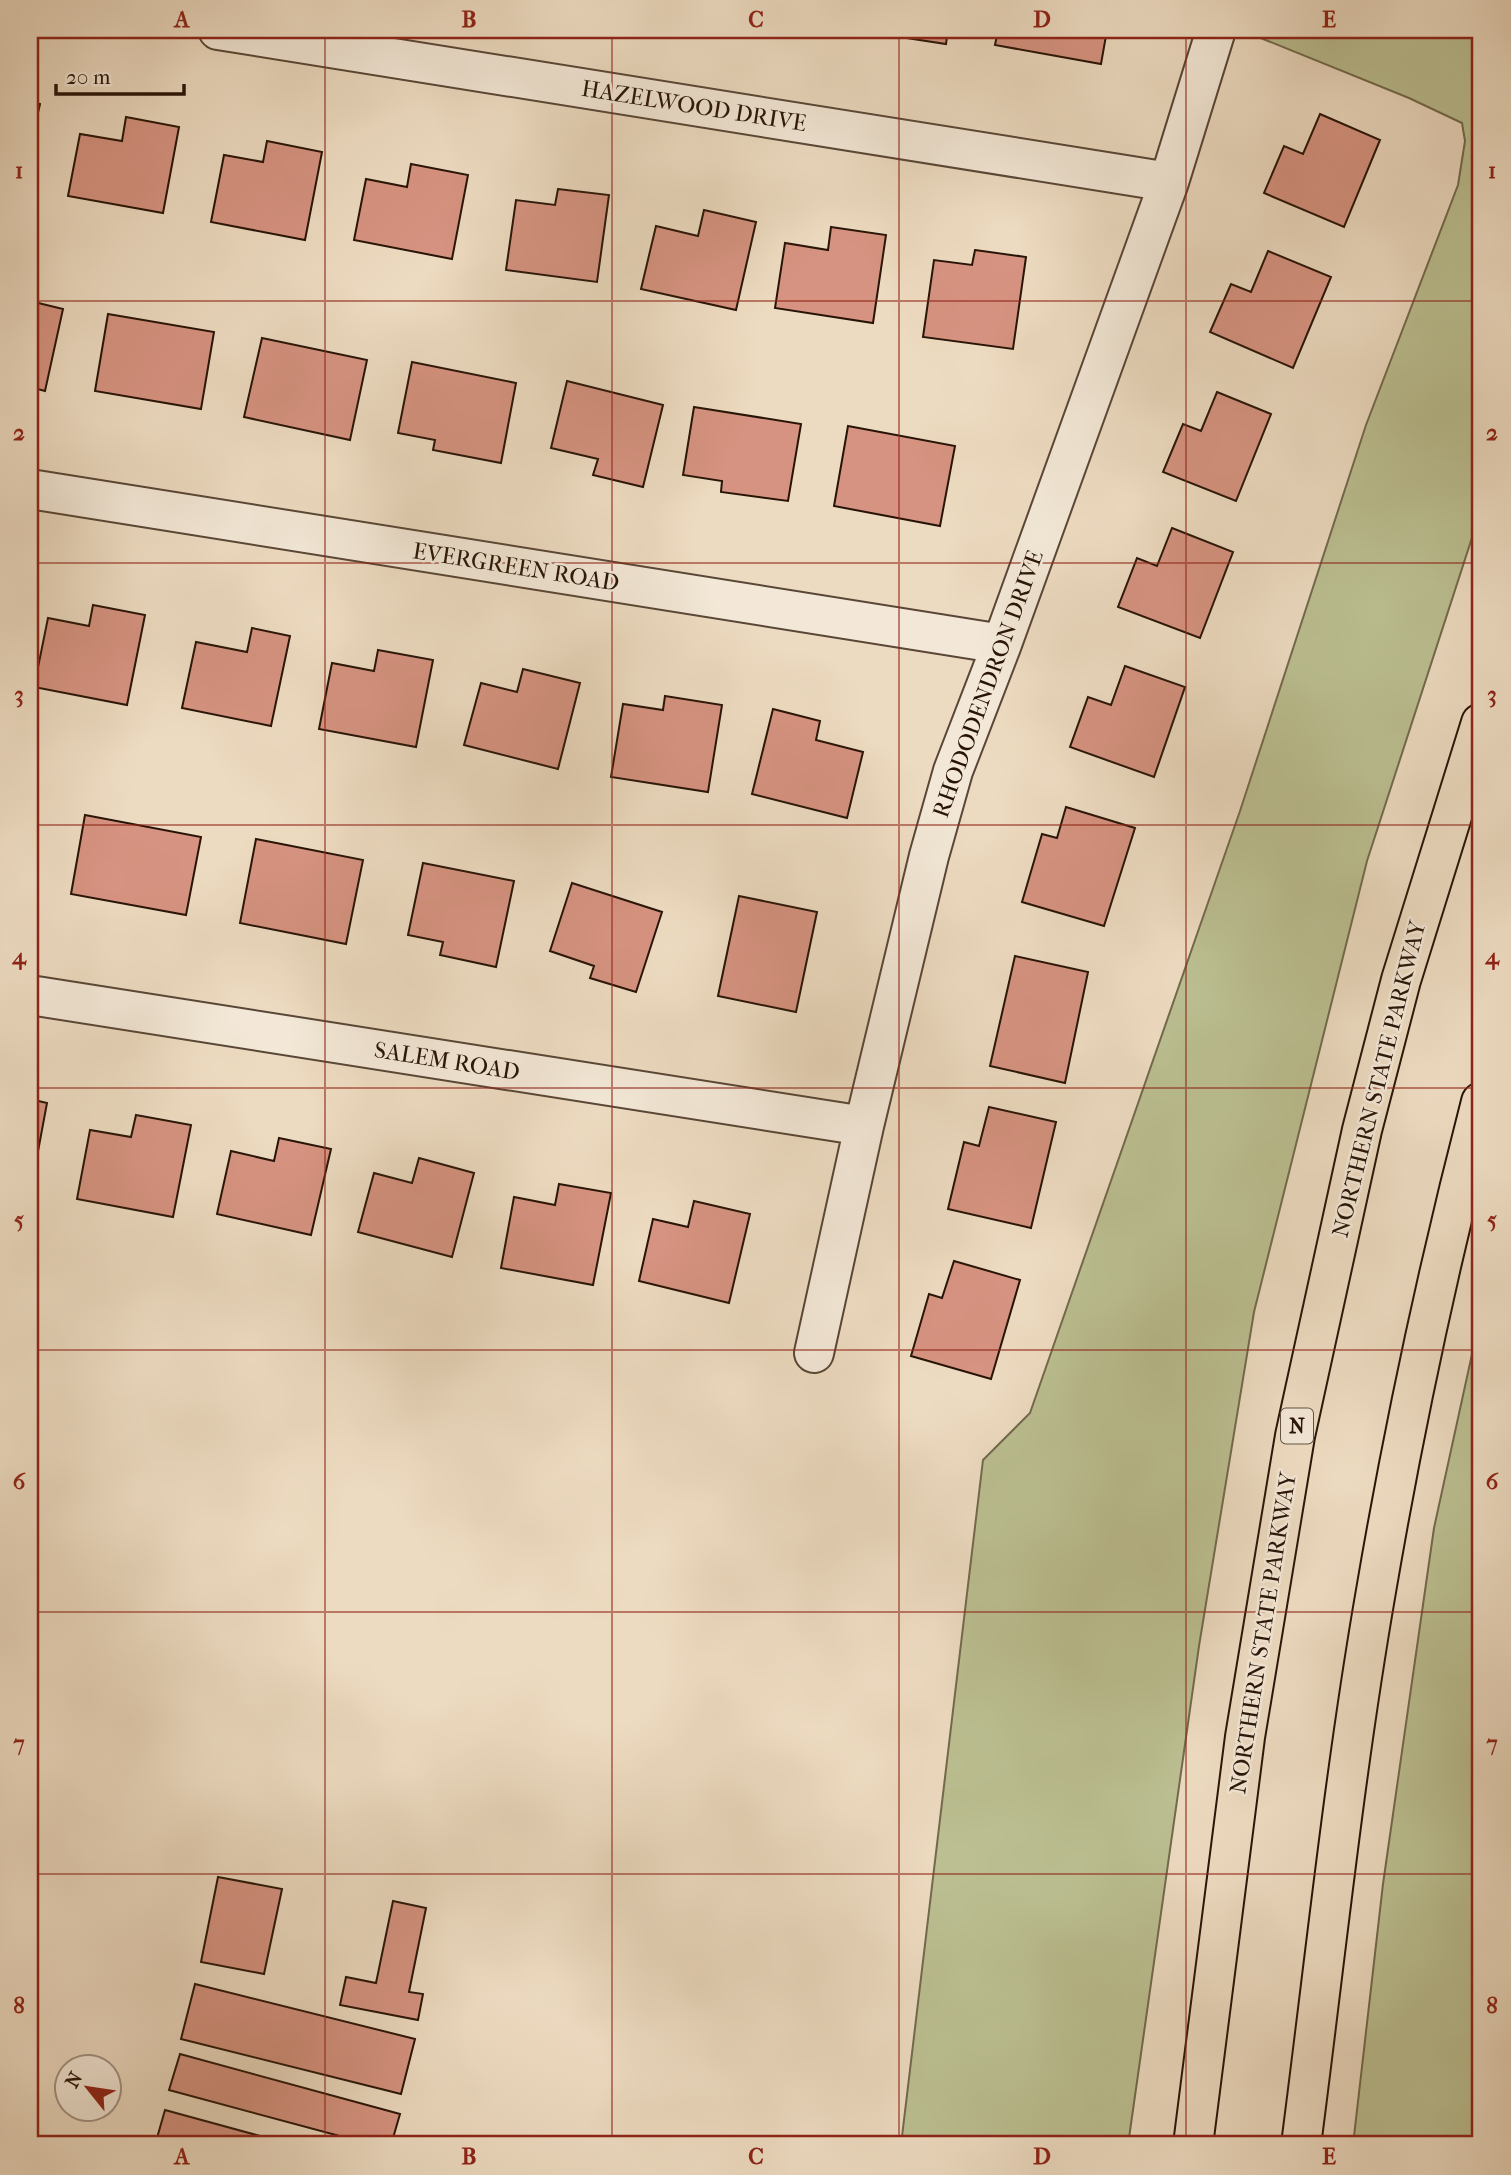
<svg xmlns="http://www.w3.org/2000/svg" width="1511" height="2175" font-family="'IM FELL French Canon',serif">
  <style>
    .green { fill: #bbbf91; stroke: #726a4c; stroke-width: 2 }
    .building { fill: #d69381; stroke: #281407; stroke-width: 2 }
    .lines { fill: none; stroke-linecap: round; stroke-linejoin: round }
    .minor-casing { stroke: #594636; stroke-width: 42 }
    .motorway-casing { stroke: #281407; stroke-width: 42 }
    .minor { stroke: #f3e8d7; stroke-width: 38 }
    .motorway { stroke: #eddbc1; stroke-width: 38 }
    .grid { fill: none; stroke: #8f2418; stroke-width: 2; stroke-opacity: 0.55 }
    .labels { text-anchor: middle; dominant-baseline: central; stroke-width: 5; stroke-linejoin: round; paint-order: stroke }
    .shield { fill: #f3e8d7; stroke: #655445; stroke-width: 2 }
    .shield-label { font-size: 21px; font-weight: bold; fill: #281407 }
    .street-label { font-size: 23px; fill: #281407; stroke: #f3e8d7 }
    .neatline { fill: none; stroke: #8f2418; stroke-width: 2.5 }
    .grid-label { font-size: 23px; text-anchor: middle; font-weight: bold; fill: #8f2418 }
  </style>
  <rect width="100%" height="100%" fill="#eddbc1"/>
  <filter id="stains"><feTurbulence type="fractalNoise" baseFrequency=".00286" numOctaves="4"/><feColorMatrix values="0 0 0 0 .2 0 0 0 0 .09 0 0 0 0 .02 0 0 0 .5 -.17"/></filter>
  <radialGradient id="worn" r=".72"><stop offset=".6" stop-color="#630" stop-opacity="0"/><stop offset="1" stop-color="#630" stop-opacity=".3"/></radialGradient>
  <path class="green" d="M1241,30h240v480l-114,351 -113,451 -55,334 -71,499h-227l82,-685 47,-47 210,-602 126,-386 92,-240 7,-44 -3,-18 -53,-25z
    M1481,1313v832h-128l30,-261 51,-356z"/>
  <path class="building" d="M894,30h54l-2,14 -53,-8z
    M998,30h109l-6,34 -106,-19z
    M30,102l10,2 -10,44z
    M1320,114l60,26 -36,87 -80,-34 20,-47 19,8z
    M126,117l53,10 -16,86 -95,-17 12,-62 42,7z
    M267,141l55,11 -17,88 -94,-18 13,-67 39,7z
    M411,164l57,11 -16,84 -98,-19 12,-61 41,8z
    M558,189l51,6 -12,87 -91,-12 10,-70 39,5z
    M704,210l52,12 -20,88 -95,-21 15,-63 42,10z
    M831,227l55,8 -13,88 -98,-15 10,-65 43,7z
    M975,250l51,7 -13,92 -90,-12 11,-77 38,5z
    M1268,251l63,26 -38,91 -83,-36 21,-48 20,8z
    M30,301l33,8 -18,82 -15,-4z
    M108,314l106,18 -13,77 -106,-18z
    M262,338l105,22 -17,80 -106,-23z
    M412,362l104,21 -15,80 -68,-13 2,-10 -37,-7z
    M567,381l96,24 -20,82 -50,-12 5,-16 -47,-11z
    M1217,392l54,22 -35,87 -73,-29 20,-48 18,7z
    M694,407l107,17 -13,77 -67,-9 1,-11 -39,-6z
    M848,426l107,20 -15,80 -106,-20z
    M1172,528l61,24 -33,86 -82,-31 19,-49 20,8z
    M93,605l52,10 -18,90 -93,-18 14,-69 41,8z
    M252,628l38,8 -19,90 -89,-18 14,-66 51,10z
    M378,650l55,10 -17,87 -97,-18 13,-66 42,8z
    M1125,666l60,21 -31,90 -84,-30 18,-50 23,8z
    M523,669l57,14 -22,86 -94,-24 17,-62 36,9z
    M665,696l57,9 -14,87 -97,-15 12,-73 40,6z
    M773,709l47,12 -4,19 47,12 -16,66 -95,-24z
    M1066,807l69,21 -31,98 -82,-24 20,-68 15,4z
    M30,812l8,2 -8,37z
    M85,815l116,22 -15,78 -115,-21z
    M256,839l107,21 -17,84 -106,-21z
    M423,863l91,18 -18,86 -56,-12 3,-13 -35,-7z
    M572,883l90,29 -26,80 -46,-14 4,-12 -44,-15z
    M739,896l78,16 -21,100 -78,-16z
    M1015,956l73,16 -23,111 -75,-17z
    M30,1099l17,4 -16,86h-1z
    M989,1107l67,15 -25,106 -83,-19 16,-67 15,4z
    M136,1115l55,10 -18,92 -96,-18 13,-69 41,7z
    M279,1138l52,11 -20,86 -94,-21 14,-63 43,10z
    M419,1158l55,15 -22,84 -94,-25 16,-59 38,10z
    M559,1184l52,9 -18,92 -92,-17 13,-71 41,8z
    M694,1201l56,13 -21,89 -90,-22 14,-62 35,8z
    M954,1261l66,19 -29,99 -80,-23 18,-62 13,4z
    M218,1877l64,12 -18,85 -63,-12z
    M393,1901l33,7 -17,84 14,2 -5,26 -78,-15 6,-28 30,6z
    M195,1984l220,55 -14,55 -220,-55z
    M180,2054l220,60 -9,31h-18l-204,-55z
    M165,2110l128,35h-138z"/>
  <g class="lines">
    <defs>
      <path id="minor" d="M218,30l951,152
        M30,489l972,155
        M30,995l834,131
        M814,1353l50,-227 65,-270 24,-85 49,-127 167,-462 47,-152"/>
      <path id="motorway" d="M1193,2145l52,-408 50,-301 67,-306 39,-150 80,-257
        M1301,2145c24,-184 43,-370 75,-554 28,-164 63,-327 105,-489"/>
    </defs>
    <use href="#minor" class="minor-casing"/>
    <use href="#motorway" class="motorway-casing"/>
    <use href="#minor" class="minor"/>
    <use href="#motorway" class="motorway"/>
  </g>
  <path class="grid" d="M325,30v2115M612,30v2115M899,30v2115M1186,30v2115M30,301h1451M30,563h1451M30,825h1451M30,1088h1451M30,1350h1451M30,1612h1451M30,1874h1451"/>
  <g class="labels">
    <rect class="shield" x="1281" y="1408.5" width="32" height="35" rx="5"/>
    <g class="shield-label">
      <text x="1297" y="1426">N</text>
    </g>
    <g class="street-label">
      <text transform="translate(694 106) rotate(9)">HAZELWOOD DRIVE</text>
      <text transform="translate(516 567) rotate(9)">EVERGREEN ROAD</text>
      <text transform="translate(988 684) rotate(-70)">RHODODENDRON DRIVE</text>
      <text transform="translate(447 1061) rotate(9)">SALEM ROAD</text>
      <text transform="translate(1379 1079) rotate(-76)">NORTHERN STATE PARKWAY</text>
      <text transform="translate(1263 1633) rotate(-81)">NORTHERN STATE PARKWAY</text>
    </g>
  </g>
  <rect width="1511" height="2175" fill="none" stroke="#eddbc1" stroke-width="77"/>
  <g transform="translate(88 2088) rotate(300)"><circle r="33" fill="#f3e8d7" stroke="#a29384" stroke-width="2"/>
  <path d="M0-5L12 26L0 18L-12 26Z" fill="#8f2418"/>
  <text y="-10" font-size="19" font-weight="bold" text-anchor="middle" fill="#281407">N</text>
  </g>
  <path d="M56 84v10h128v-10" fill="none" stroke="#281407" stroke-width="3.5"/>
  <text x="66" y="84" font-size="21" fill="#281407" stroke="#f3e8d7" stroke-width="5" paint-order="stroke">20 m</text>
  <rect x="38" y="38" width="1434" height="2098" class="neatline"/>
  <g class="grid-label">
    <text x="182" y="27">A</text>
    <text x="469" y="27">B</text>
    <text x="756" y="27">C</text>
    <text x="1042" y="27">D</text>
    <text x="1329" y="27">E</text>
    <text x="19" y="178">1</text>
    <text x="1492" y="178">1</text>
    <text x="19" y="440">2</text>
    <text x="1492" y="440">2</text>
    <text x="19" y="702">3</text>
    <text x="1492" y="702">3</text>
    <text x="19" y="964">4</text>
    <text x="1492" y="964">4</text>
    <text x="19" y="1227">5</text>
    <text x="1492" y="1227">5</text>
    <text x="19" y="1489">6</text>
    <text x="1492" y="1489">6</text>
    <text x="19" y="1751">7</text>
    <text x="1492" y="1751">7</text>
    <text x="19" y="2013">8</text>
    <text x="1492" y="2013">8</text>
    <text x="182" y="2164">A</text>
    <text x="469" y="2164">B</text>
    <text x="756" y="2164">C</text>
    <text x="1042" y="2164">D</text>
    <text x="1329" y="2164">E</text>
  </g>
  <rect width="100%" height="100%" filter="url(#stains)"/>
  <rect width="100%" height="100%" fill="url(#worn)"/>
</svg>
